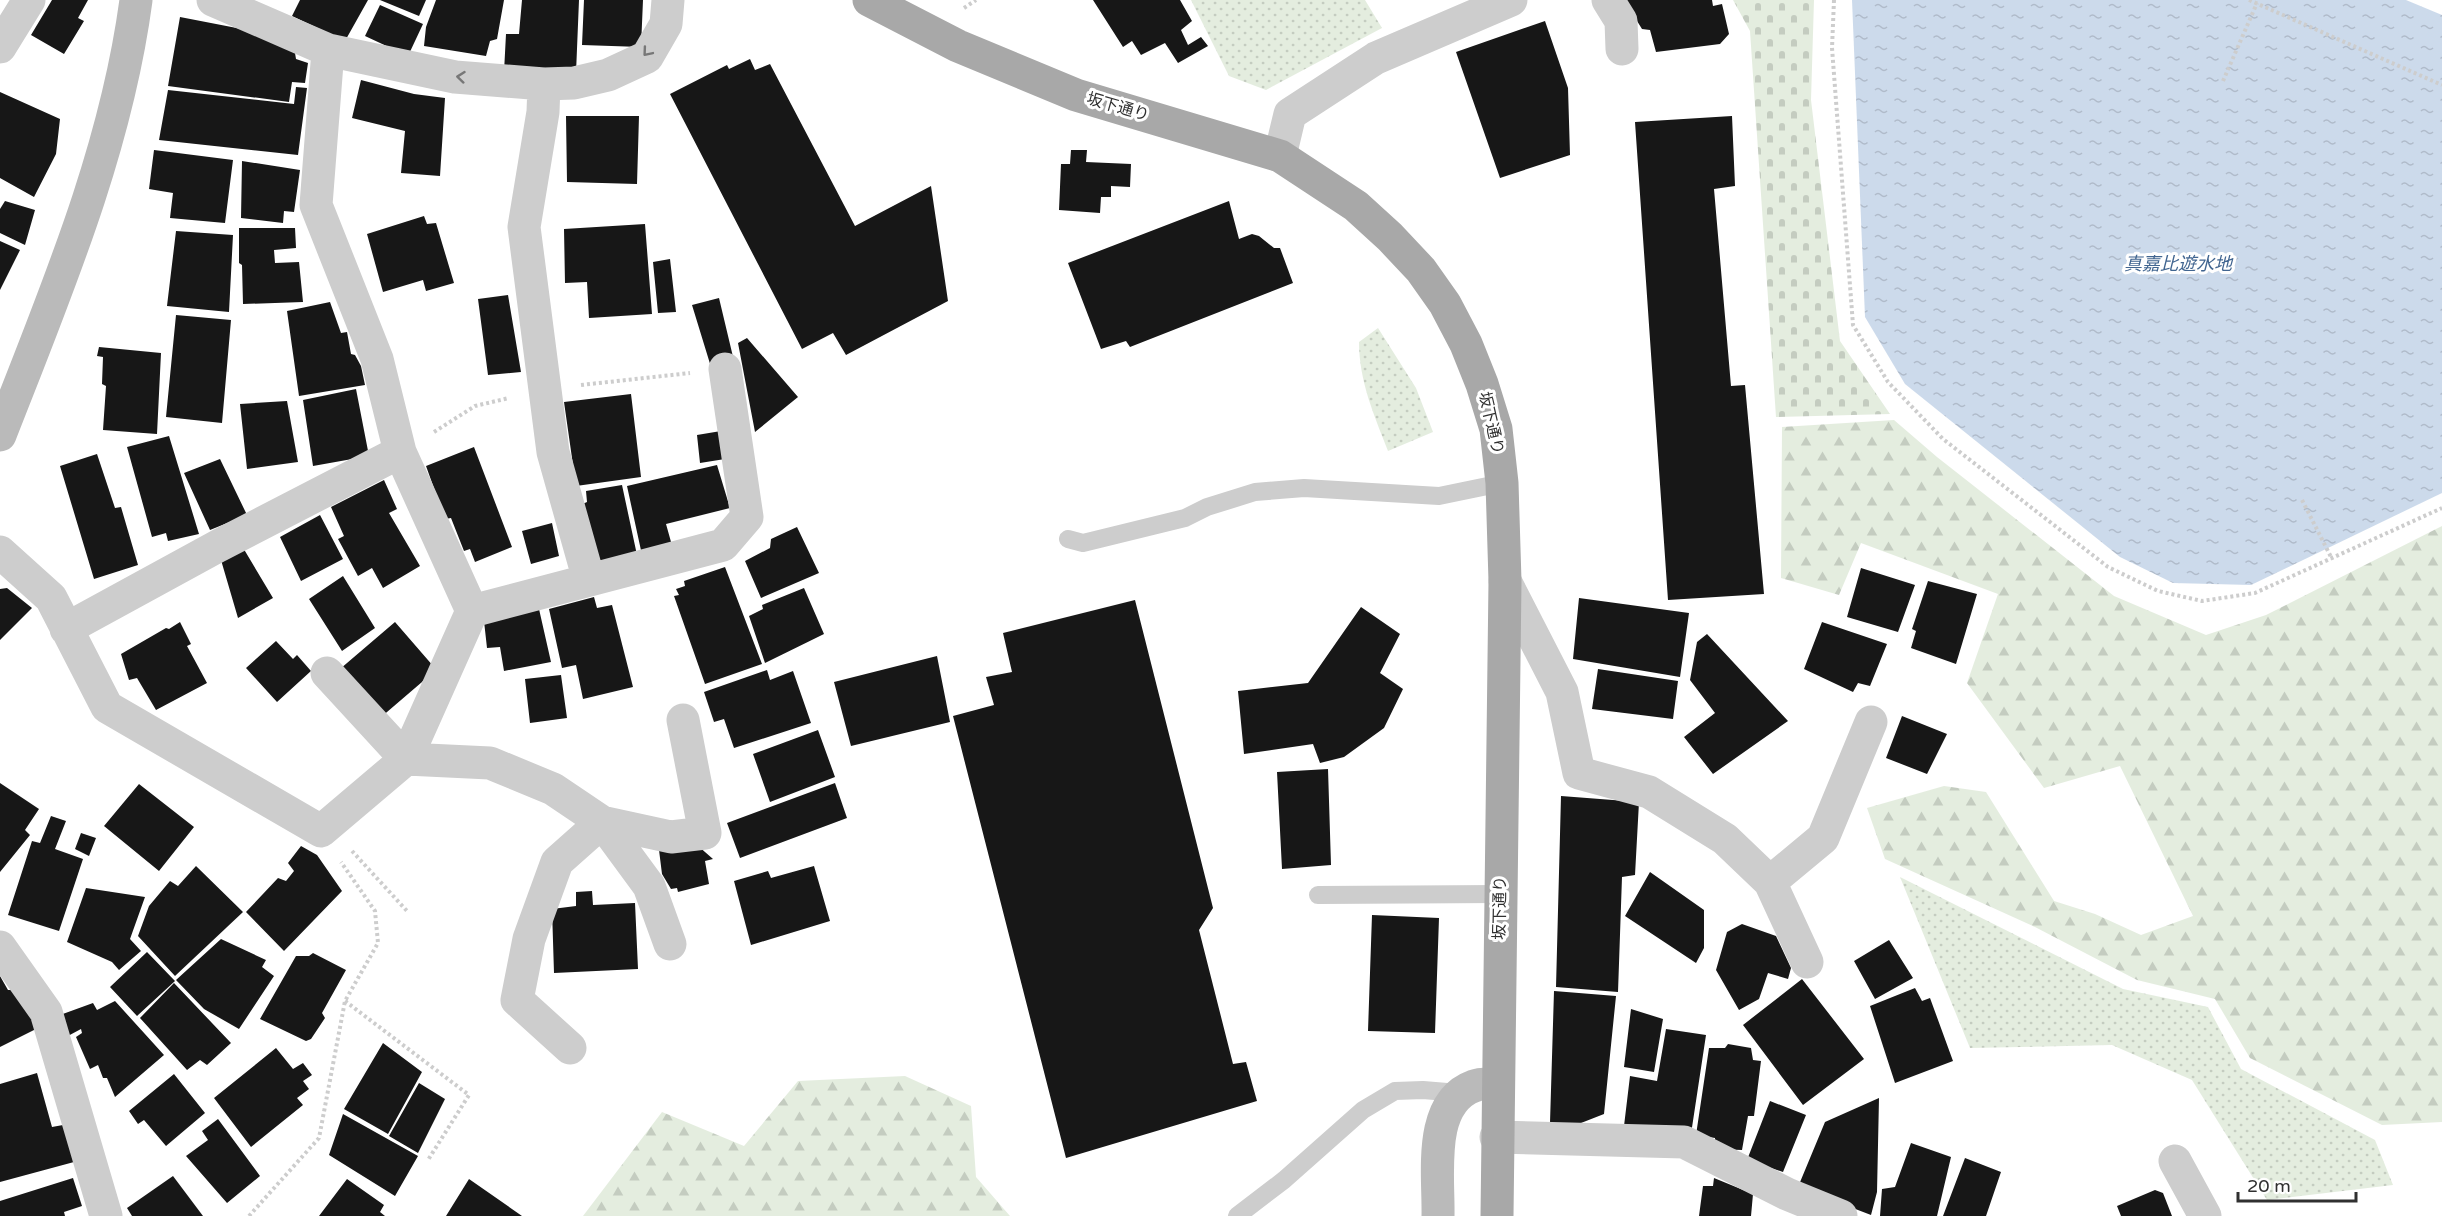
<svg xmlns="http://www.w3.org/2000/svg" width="2442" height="1216" font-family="'Varela Round','Noto Sans JP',sans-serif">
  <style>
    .grass { fill: url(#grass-dots) }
    .forest { fill: url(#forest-firs) }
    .cemetery { fill: url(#cemetery-stones) }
    .water { fill: url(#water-ripples) }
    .building { fill: #171717 }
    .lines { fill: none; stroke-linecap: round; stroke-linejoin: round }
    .path { stroke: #cdcdcd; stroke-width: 4; stroke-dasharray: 3 3; stroke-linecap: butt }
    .lane { stroke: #cdcdcd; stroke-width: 18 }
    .street { stroke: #cdcdcd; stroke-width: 33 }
    .secondary { stroke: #bababa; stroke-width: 33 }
    .primary { stroke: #a8a8a8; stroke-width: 33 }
    .oneway { stroke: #777 }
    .labels { text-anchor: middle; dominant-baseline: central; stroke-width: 6; stroke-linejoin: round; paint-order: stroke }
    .street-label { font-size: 16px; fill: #303030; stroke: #fff }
    .water-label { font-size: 18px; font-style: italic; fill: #416590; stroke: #fff }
  </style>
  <defs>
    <pattern id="grass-dots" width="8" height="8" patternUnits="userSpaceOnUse" patternTransform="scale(1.5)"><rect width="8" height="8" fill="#e4eddf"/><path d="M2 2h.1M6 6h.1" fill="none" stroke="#c4ccc0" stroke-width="1.8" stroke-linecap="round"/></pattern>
    <pattern id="forest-firs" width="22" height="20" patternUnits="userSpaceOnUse" patternTransform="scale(1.5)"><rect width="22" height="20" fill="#e4eddf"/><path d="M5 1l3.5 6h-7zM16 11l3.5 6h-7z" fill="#c4ccc0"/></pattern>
    <pattern id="cemetery-stones" width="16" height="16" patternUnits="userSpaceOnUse" patternTransform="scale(1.5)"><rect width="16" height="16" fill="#e4eddf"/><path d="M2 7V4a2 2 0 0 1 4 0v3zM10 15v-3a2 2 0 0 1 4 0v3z" fill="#c4ccc0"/></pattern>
    <pattern id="water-ripples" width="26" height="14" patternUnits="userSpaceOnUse" patternTransform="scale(1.5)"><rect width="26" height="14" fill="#ccdaeb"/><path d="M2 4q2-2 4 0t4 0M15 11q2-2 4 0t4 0" fill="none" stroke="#b0bbca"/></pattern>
  </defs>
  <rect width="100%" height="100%" fill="#fff"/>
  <path class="grass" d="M1191,0h174l17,28 -116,62 -37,-14z
    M1378,328l38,60 17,44 -45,19c-14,-36 -29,-70 -29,-109z
    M1900,877l223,112 85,18 33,62 134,71 18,45 -126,15 -75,-120 -80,-35 -142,3z"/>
  <path class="forest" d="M1894,420l43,37 177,139 92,39 60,-20 176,-89v596l-60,3 -132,-67 -35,-59 -78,-19 -102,-53 -150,-68 -18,-51 77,-22 42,6 68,109 41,13 46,21 52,-19 -73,-150 -76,22 -77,-105 31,-89 -137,-51 -22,52 -58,-17 1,-151z
    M905,1076l66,30 5,71 34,39h-427l79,-104 82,34 54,-65z"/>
  <path class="cemetery" d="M1733,0h81l-3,100 29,241 50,73 -114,3 -26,-386z"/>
  <path class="water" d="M1852,0h554l36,15v478l-191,92 -78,-2 -53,-26 -215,-173 -40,-67z"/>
  <path class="building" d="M52,0h36l-10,18 6,3 -20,33 -33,-19z
    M300,0h68l-23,41 -53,-25z
    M380,0h46l-7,16z
    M436,0h68l-7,39 -7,2 -4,15 -62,-10 2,-19z
    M522,0h57l-3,73 -72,-1 2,-38h13z
    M584,0h59l-2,47 -59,-2z
    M1093,0h87l12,21 -11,9 7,15 13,-8 7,9 -30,17 -13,-20 -24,12 -9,-14 -9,6z
    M1624,0h88l1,6 9,-2 7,30 -9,10 -64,8 -6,-22 -8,-1z
    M380,5l43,19 -15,32 -43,-20z
    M180,17l67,13 48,23 1,6 12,4 -3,20 -13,-1 -3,20 -121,-16z
    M1545,21l23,67 2,67 -70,23 -44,-126z
    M750,59l5,11 15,-6 85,162 76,-40 17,115 -102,54 -13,-22 -31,16 -132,-255 57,-29 2,4z
    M361,80l53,14 31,4 -5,78 -39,-3 4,-42 -53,-13z
    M296,87l11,1 -9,67 -139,-15 9,-50 126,14z
    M0,92l60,27 -4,35 -22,43 -34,-19z
    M566,116h73l-2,68 -70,-2z
    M1732,116l3,70 -21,3 17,197 14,-1 19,209 -96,6 -33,-478z
    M154,150l79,10 -8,63 -55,-5 3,-25 -24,-4z
    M1071,150h16l-1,12 45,2 -1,23 -19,-1v11h-10l-1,16 -41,-3 2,-46h9z
    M242,161l58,9 -6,42 -10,-1 -1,12 -42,-5z
    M5,201l30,9 -10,35 -25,-12v-24z
    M1229,201l10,38 13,-5 7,2 15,12h6l13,35 -163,64 -4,-6 -25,8 -33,-86z
    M424,216l3,8 9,-1 18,60 -28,8 -3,-11 -40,12 -16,-58z
    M645,224l7,90 -63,4 -2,-36 -22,1 -1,-54z
    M239,228h56l1,20 -22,2 1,13 24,-1 4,40 -60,2 -1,-39 -3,-2z
    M176,231l57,4 -4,77 -62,-6z
    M0,241l20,9 -20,40z
    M670,259l6,53 -18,1 -5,-51z
    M508,295l13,77 -33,3 -10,-76z
    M719,298l15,63 -23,6 -19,-62z
    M330,302l11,31 6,-1 4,22 4,1 6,11 4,19 -66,11 -12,-85z
    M176,315l55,5 -9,103 -56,-6z
    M747,338l51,59 -43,35 -17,-89z
    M99,347l62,6 -4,81 -54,-4 3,-44 -4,-2 1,-27 -6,-1z
    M356,389l13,67 -56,10 -10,-66z
    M631,394l10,83 -65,9 -12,-84z
    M287,401l11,61 -51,7 -7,-65z
    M721,431l4,28 -25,4 -3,-28z
    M169,436l30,98 -31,7 -2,-8 -14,4 -25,-90z
    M474,447l38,100 -37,15 -5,-13 -6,2 -13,-33 -6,1 -19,-53z
    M97,454l18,54 6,-1 17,58 -44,14 -34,-113z
    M220,459l27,56 -37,15 -26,-57z
    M717,465l13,43 -64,16 7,25 -31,6 -15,-69z
    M384,480l13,29 -8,4 31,53 -37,22 -11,-20 -14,8 -20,-37 6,-3 -13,-29z
    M622,485l15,70 -44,11 -15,-60 9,-4 -1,-11z
    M320,515l23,44 -42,22 -21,-44z
    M552,523l7,33 -28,8 -9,-33z
    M797,527l22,46 -58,25 -16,-37 25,-13 1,-9z
    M242,546l31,52 -35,20 -17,-58z
    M725,567l37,97 -57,20 -31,-88 5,-1 -3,-6 9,-3 -1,-5z
    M1861,568l54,17 -17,47 -51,-15z
    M343,576l32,52 -33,23 -33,-52z
    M1928,581l49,13 -21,70 -45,-16 5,-17 -4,-2z
    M7,588l25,20 -32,32v-51z
    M804,588l20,46 -59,29 -16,-47 14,-7 -1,-4z
    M594,597l3,11 15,-3 21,82 -50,12 -7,-34 -14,3 -13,-59z
    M1579,598l110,15 -9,64 -107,-18z
    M1135,600l78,308 -14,22 34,134 13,-2 11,39 -191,57 -113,-442 41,-11 -8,-28 26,-5 -9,-39z
    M1361,607l39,27 -20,39 23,16 -19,39 -40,29 -24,6 -7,-19 -69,10 -6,-63 70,-8z
    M539,609l12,53 -47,9 -4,-24 -13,1 -3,-27z
    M180,622l11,22 -4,2 20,37 -51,27 -19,-32 -8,2 -8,-26 45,-26 3,1z
    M395,622l39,45 -12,15 -42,36 -40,-49z
    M1822,622l65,22 -17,42 -12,-3 -5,9 -49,-23z
    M1707,634l81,87 -75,53 -29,-37 31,-24 -25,-33 7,-38z
    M276,641l17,18 4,-4 14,16 -34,31 -31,-34z
    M937,656l13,66 -99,24 -17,-64z
    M1598,669l80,12 -5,38 -81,-10z
    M767,670l3,10 23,-9 18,52 -77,25 -10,-29 -10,3 -10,-30z
    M561,675l6,43 -37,5 -5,-44z
    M1902,716l45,18 -20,40 -41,-16z
    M818,730l17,47 -65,25 -17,-48z
    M1328,769l3,96 -49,4 -5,-97z
    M0,783l39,26 -14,21 5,5 -30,37z
    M835,783l12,35 -107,40 -13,-35z
    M139,784l55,43 -35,44 -55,-45z
    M1561,796l78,6 -4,73 -13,2 -4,115 -62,-5z
    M51,816l15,5 -11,28 28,10 -24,72 -51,-16 24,-74 8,2z
    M81,833l15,5 -7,18 -14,-7z
    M697,845l16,14 -8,2 4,23 -31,8 -1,-4 -6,1 -9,-15 -3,-24z
    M301,846l16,9 25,36 -58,60 -38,-39 32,-34 8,3 8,-10 -6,-8z
    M196,866l47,46 -68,64 -37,-40 11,-30 21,-25 8,5z
    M814,866l16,55 -79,24 -17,-64 34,-10 3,7z
    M1650,872l54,38v38l-8,15 -71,-47z
    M86,888l59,9 -15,42 11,12 -22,19 -7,-8 -45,-20z
    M592,891l1,14 42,-2 3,66 -84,4 -2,-64 24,-3v-14z
    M1372,915l67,3 -4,115 -67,-2z
    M1742,924l34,12 15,32 -3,11 -20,-6 -9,26 -20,11 -23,-40 11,-38z
    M221,939l45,21 -4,7 12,9 -35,53 -35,-20 -28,-29z
    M1889,940l24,38 -38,21 -21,-38z
    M147,952l28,29 -38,35 -27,-29z
    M313,953l33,17 -24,43 3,5 -14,21 -5,2 -46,-22 36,-63h13z
    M0,976l8,14h7l23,38 -38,19z
    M1802,979l62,80 -61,46 -60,-80z
    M174,983l57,60 -24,22 -7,-5 -13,10 -47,-52z
    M1915,988l7,13 8,-3 23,63 -58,22 -25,-77z
    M1554,991l62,5 -12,118 -23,9h-31z
    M115,1001l49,54 -49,42 -8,-19h-4l-5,-13 -8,4 -14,-32 6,-4 -1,-4 -15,8 -6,-22 33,-12 4,7z
    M1631,1009l32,10 -9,53 -30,-5z
    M1666,1029l40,6 -15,99 -67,-8 6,-50 27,5z
    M383,1043l39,29 -34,62 -44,-25z
    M1728,1044l23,4 2,12 8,1 -7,55h-6l-6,34 -27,-1v-11l-19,-3 13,-87h16z
    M276,1048l17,21 10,-6 9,12 -9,6 6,8 -12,9 6,7 -52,42 -37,-49z
    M37,1073l15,54 11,-2 11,37 -74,20v-98z
    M174,1074l31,39 -39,33 -22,-26 -6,4 -9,-13z
    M419,1083l26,16 -27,54 -29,-17z
    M1879,1098l-2,94 -6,23 -73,-28 27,-65z
    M1770,1101l36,14 -23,57 -36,-12z
    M343,1114l75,42 -23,40 -66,-41z
    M218,1119l42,57 -33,27 -41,-47 22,-16 -6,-9z
    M1911,1143l40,14 -14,59h-57l2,-27 13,-2z
    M1965,1158l36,14 -15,44h-43z
    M173,1176l30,40h-71l-5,-8z
    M73,1178l9,28 -18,6 1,4h-65v-15z
    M1714,1178l39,16 -2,22h-52l4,-30h10z
    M347,1179l37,26 -4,7 5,4h-66z
    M469,1179l53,37h-76z
    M2155,1190l8,3 9,23h-51l-4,-10z"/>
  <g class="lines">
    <path class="path" d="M1834,0l-2,48 21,277 35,57 55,57 165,128 50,24 44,10 53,-8 187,-85
      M2249,0l193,85
      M964,8l12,-8
      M2223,81l34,-78
      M581,385l109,-12
      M434,432l41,-26 34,-8
      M2302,500l30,59
      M352,851l55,60
      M345,1001l124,94 -41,65
      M249,1216l70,-78 26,-137 33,-58 -3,-32 -34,-49"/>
    <path class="lane" d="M1068,539l15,4 102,-25 22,-11 48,-15 49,-4 135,8 63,-13
      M1318,895l183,-1
      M1237,1216l47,-36 79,-70 32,-19 28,-1 36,3"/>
    <path class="street" d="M213,0l115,50 127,27 89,7 30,-1 34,-8 39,-18 19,-33 2,-24
      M1608,0l13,21 1,28
      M0,47l29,-47
      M544,84l-1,28 -19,115 29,225 36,128
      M1280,156l10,-42 86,-56 135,-58
      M0,552l51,46 56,109 214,124 85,-72 66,-148 -72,-159 -23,-93 -61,-154 12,-155
      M1505,581l57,111 17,81 70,19 76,47 45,43 37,80
      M472,611l251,-66 24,-28 -22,-148
      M66,629l152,-83 182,-94
      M327,673l79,86 84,4 63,26 49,33 69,15 34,-4 -22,-113
      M1770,882l53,-44 48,-116
      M0,947l46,65 60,204
      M570,1048l-53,-48 12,-61 28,-77 45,-40 47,64 21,58
      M1496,1137l188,5 103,52 54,22
      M2175,1161l30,55"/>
    <path class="secondary" d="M0,435c55,-141 116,-284 136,-435
      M1438,1216c1,-41 -11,-113 36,-130 7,-3 16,-2 23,-2"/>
    <path class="primary" d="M869,0l89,46 118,49 204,61 76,50 34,31 31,33 24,34 21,40 16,40 14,45 6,54 3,98 -8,635"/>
  </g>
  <defs><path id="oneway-chevron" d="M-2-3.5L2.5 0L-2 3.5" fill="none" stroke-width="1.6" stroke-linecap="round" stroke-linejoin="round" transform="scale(1.5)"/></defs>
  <g class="oneway">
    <use href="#oneway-chevron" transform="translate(647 52) rotate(130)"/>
    <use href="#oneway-chevron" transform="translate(461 77) rotate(-174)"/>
  </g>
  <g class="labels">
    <g class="street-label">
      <text transform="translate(1118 107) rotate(16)">坂下通り</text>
      <text transform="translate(1491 423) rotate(77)">坂下通り</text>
      <text transform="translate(1500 908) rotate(-89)">坂下通り</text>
    </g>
    <g class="water-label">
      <text x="2178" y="264">真嘉比遊水地</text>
    </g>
  </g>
  <path d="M2238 1192v9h118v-9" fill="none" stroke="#303030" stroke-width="3"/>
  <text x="2247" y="1192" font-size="18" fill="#303030" stroke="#ffffff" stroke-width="4.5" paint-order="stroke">20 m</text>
</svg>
